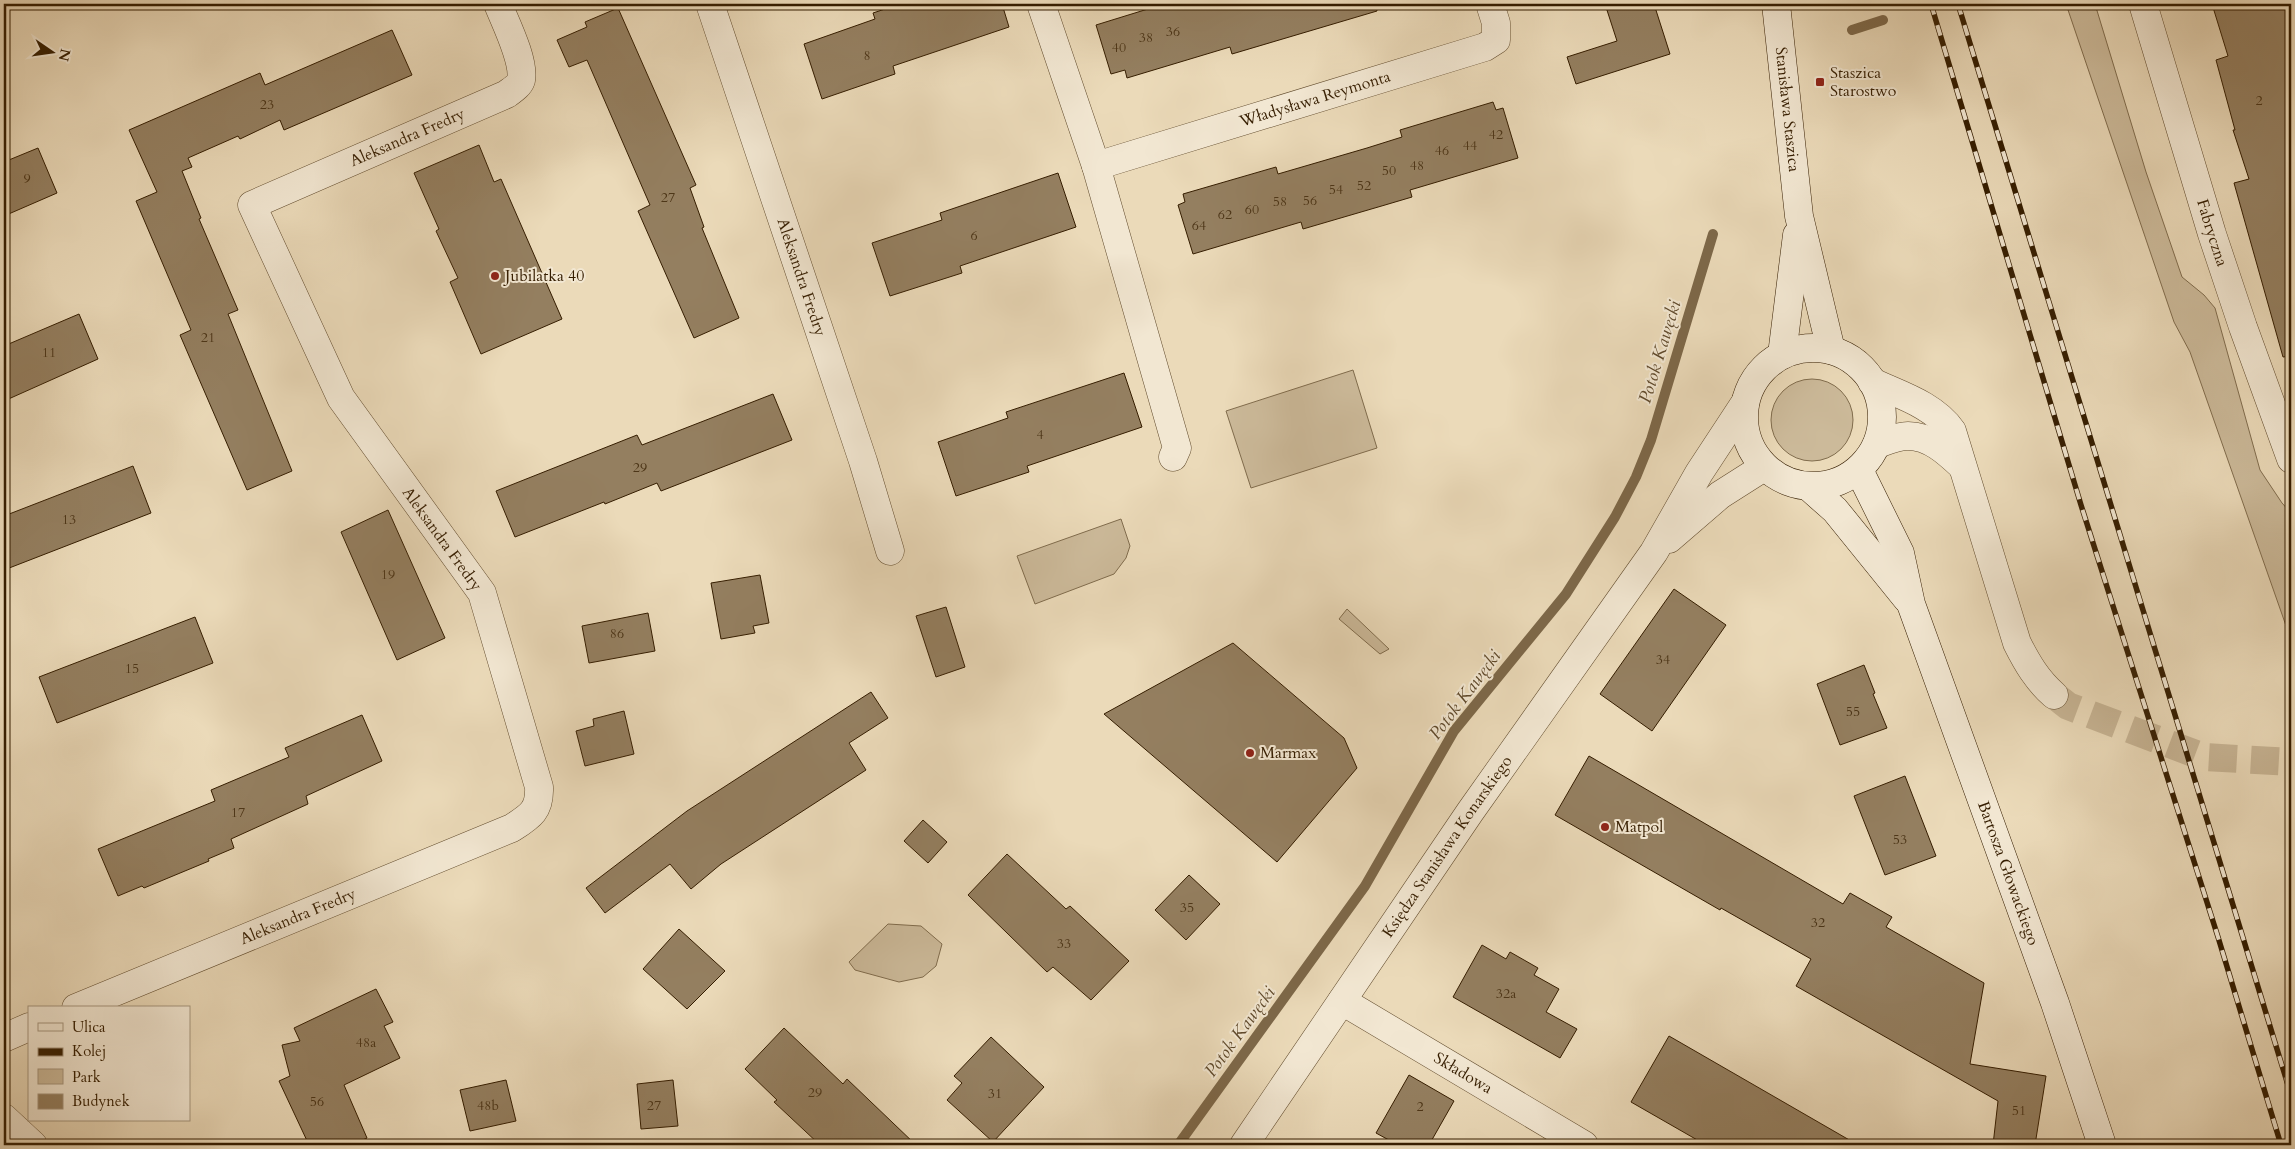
<svg xmlns="http://www.w3.org/2000/svg" width="2295" height="1149" font-family="Cardo,serif">
  <style>
    .green { fill: #ccba9a; stroke: #806c4d }
    .lines { fill: none; stroke-linecap: round; stroke-linejoin: round }
    .stream { stroke: #7d6849; stroke-width: 10 }
    .building { fill: #947f60; stroke: #351d00 }
    .street-tunnel { stroke: #c7b494; stroke-width: 28; stroke-dasharray: 28 14; stroke-linecap: butt }
    .street-casing { stroke: #624c2e; stroke-width: 29 }
    .secondary-casing { stroke: #351d00; stroke-width: 29 }
    .street { stroke: #f2e7d2; stroke-width: 28 }
    .secondary { stroke: #f2e7d2; stroke-width: 28 }
    .rail-casing { stroke: #351d00; stroke-width: 5.5 }
    .rail { stroke: #f2e7d2; stroke-width: 4; stroke-dasharray: 11; stroke-linecap: butt }
    .poi-dot { fill: #8f2418; stroke: #f2e7d2; stroke-width: 2 }
    .labels { text-anchor: middle; dominant-baseline: central; stroke-width: 4; stroke-linejoin: round; paint-order: stroke }
    .number-label { font-size: 14px; fill: #4d3618 }
    .poi-label { font-size: 16px; fill: #351d00; stroke: #f2e7d2; text-anchor: start }
    .street-label { font-size: 16px; fill: #351d00; stroke: #f2e7d2 }
    .water-label { font-size: 18px; font-style: italic; fill: #5f492b; stroke: #f2e7d2 }
  </style>
  <rect width="100%" height="100%" fill="#ebdab9"/>
  <filter id="stains"><feTurbulence type="fractalNoise" baseFrequency=".004" numOctaves="4"/><feColorMatrix values="0 0 0 0 .2 0 0 0 0 .09 0 0 0 0 .02 0 0 0 .5 -.17"/></filter>
  <radialGradient id="worn" r=".72"><stop offset=".6" stop-color="#630" stop-opacity="0"/><stop offset="1" stop-color="#630" stop-opacity=".3"/></radialGradient>
  <path class="green" d="M2066,4h29l51,168 36,105 22,18 11,13 45,162 22,33 9,10v127l-101,-288 -16,-30z
    M1353,370l24,78 -126,40 -25,-77z
    M1771 420a41 41 0 1 1 82 0a41 41 0 1 1-82 0Z
    M1121,519l9,27 -4,12 -12,16 -79,30 -18,-48z
    M1347,609l42,40 -9,5 -41,-35z
    M888,924l33,2 21,18 -6,22 -13,11 -24,5 -44,-12 -6,-8z"/>
  <g class="lines">
    <path class="stream" d="M1852,30l31,-10
      M1178,1145l187,-259 89,-155 112,-137 49,-77 21,-40 15,-37 62,-206"/>
  </g>
  <path class="building" d="M900,4h102l7,23 -116,39 2,8 -73,25 -18,-55 71,-25 -2,-6z
    M1164,4h212l1,7 -145,43 -2,-7 -103,31 -2,-8 -14,4 -15,-49z
    M1605,4h49l16,50 -94,30 -9,-27 50,-16z
    M2212,4h79v352l-8,1 -49,-174 15,-4 -16,-49h2l-19,-70 12,-4z
    M618,8l78,177 -6,3 14,39 -2,1 37,90 -45,20 -56,-127 12,-6 -63,-145 -18,7 -12,-27 30,-13 -2,-5z
    M392,30l20,45 -128,55 -4,-10 -40,19 -2,-3 -50,22 4,9 -10,4 19,47 -2,1 39,91 -10,4 64,157 -45,19 -67,-155 11,-5 -55,-129 21,-9 -28,-62 131,-57 5,12z
    M1493,102l3,8 7,-2 15,50 -108,32 2,7 -27,8 -82,24 -2,-7 -108,32 -15,-49 7,-3 -2,-8 93,-27 2,7 89,-26 35,-11 -2,-7z
    M479,145l15,37 7,-3 61,140 -81,35 -31,-72 8,-4 -22,-47 3,-2 -25,-56z
    M38,148l19,45 -53,23v-54z
    M1058,173l18,54 -116,39 2,7 -72,23 -18,-53 70,-23 -2,-7z
    M79,314l19,45 -94,42v-55z
    M1124,373l18,54 -115,39 2,6 -73,24 -18,-54 70,-24 -2,-6z
    M773,394l19,46 -131,51 -4,-8 -52,21 -1,-2 -89,35 -19,-46 141,-56 5,10z
    M133,466l18,47 -147,57v-54z
    M388,510l57,128 -48,22 -56,-128z
    M760,575l9,48 -16,3 2,7 -34,6 -10,-56z
    M1674,589l52,36 -74,106 -52,-37z
    M946,607l19,60 -29,10 -20,-61z
    M648,613l7,38 -66,12 -7,-37z
    M195,617l18,46 -156,60 -18,-46z
    M1233,643l111,95 13,30 -80,94 -173,-148z
    M1864,665l11,28 -2,1 14,34 -47,17 -23,-61z
    M871,692l17,26 -39,25 17,27 -145,94 -30,25 -21,-25 -65,49 -19,-25 101,-77z
    M624,711l10,43 -49,12 -9,-35 18,-5 -1,-7z
    M362,715l20,46 -76,35 2,8 -77,35 3,9 -26,11 1,2 -65,27 -2,-2 -24,10 -20,-47 117,-48 -4,-11 78,-33 -4,-9z
    M1589,756l254,148 7,-11 42,24 -6,10 98,56 -14,81 76,12 -11,69h-42l5,-44 -202,-115 15,-27 -90,-51 -1,2 -165,-95z
    M1905,776l31,80 -51,19 -31,-79z
    M923,820l24,22 -19,21 -24,-22z
    M1007,854l59,55 4,-3 59,55 -38,39 -38,-33 -6,5 -79,-77z
    M1189,875l31,29 -34,36 -31,-30z
    M679,929l46,42 -38,38 -44,-40z
    M1482,945l24,14 4,-7 28,16 -4,7 25,14 -13,23 31,17 -17,29 -107,-61z
    M376,989l17,33 -9,4 16,32 -56,27 23,53 -15,7h-43l-30,-64 11,-5 -8,-31 18,-4 -6,-13z
    M784,1028l59,56 4,-5 69,66h-96l-46,-43 3,-2 -32,-31z
    M1669,1036l189,109h-152l-75,-43z
    M991,1037l53,50 -51,55 -46,-42 15,-17 -8,-7z
    M1409,1075l45,26 -25,44h-31l-22,-12z
    M506,1080l10,41 -46,10 -10,-41z
    M673,1080l5,46 -37,3 -4,-45z"/>
  <g class="lines">
    <path class="street-tunnel" d="M2054,695l14,11 136,51 87,5"/>
    <defs>
      <g id="street">
        <path id="s1" d="M710,4l153,457 27,90"/>
        <path d="M1041,4l55,162 81,282 -4,9"/>
        <path id="s2" d="M2143,4l69,230 31,93 48,132"/>
        <path id="s3" d="M1096,166l389,-119 11,-7v-17l-6,-19"/>
        <path d="M1872,382c28,13 62,23 80,49l65,212c10,20 20,37 37,52"/>
        <path d="M1877,444c9,-3 21,-8 31,-8 22,0 39,16 54,30"/>
        <path d="M1669,539l51,-44 44,-28"/>
        <path id="s4" d="M1342,1001l242,144"/>
        <path id="s5" d="M76,1008l436,-180c19,-12 28,-18 27,-41l-57,-194 -141,-195 -89,-193 255,-111c5,-4 12,-8 14,-14 4,-19 -16,-58 -23,-76"/>
        <path d="M4,1038l25,-11"/>
        <path d="M4,1118l29,27"/>
        <path id="s6" d="M1244,1145l226,-333 184,-260 45,-79 46,-70"/>
      </g>
      <g id="secondary">
        <path id="s7" d="M1776,4l23,212 32,134"/>
        <circle cx="1813" cy="417" r="69"/>
        <path d="M1782,355l15,-120"/>
        <path id="s8" d="M1859,470l41,83 11,51 144,399 47,142"/>
        <path d="M1809,487l26,23 72,89"/>
      </g>
    </defs>
    <use href="#street" class="street-casing"/>
    <use href="#secondary" class="secondary-casing"/>
    <use href="#street" class="street"/>
    <use href="#secondary" class="secondary"/>
    <defs>
      <path id="rail" d="M1931,4l150,501 137,432 63,208
        M1958,4l333,1091"/>
    </defs>
    <use href="#rail" class="rail-casing"/>
    <use href="#rail" class="rail"/>
  </g>
  <g class="poi-dot">
    <rect x="1815" y="77" width="10" height="10" rx="2.5"/>
    <circle cx="495" cy="276" r="5"/>
    <circle cx="1250" cy="753" r="5"/>
    <circle cx="1605" cy="827" r="5"/>
  </g>
  <g class="labels">
    <g class="number-label">
      <text x="1173" y="31">36</text>
      <text x="1146" y="37">38</text>
      <text x="1119" y="47">40</text>
      <text x="867" y="55">8</text>
      <text x="2259" y="100">2</text>
      <text x="267" y="104">23</text>
      <text x="1496" y="134">42</text>
      <text x="1470" y="145">44</text>
      <text x="1442" y="150">46</text>
      <text x="1417" y="165">48</text>
      <text x="1389" y="170">50</text>
      <text x="27" y="178">9</text>
      <text x="1364" y="185">52</text>
      <text x="1336" y="189">54</text>
      <text x="668" y="197">27</text>
      <text x="1310" y="200">56</text>
      <text x="1280" y="201">58</text>
      <text x="1252" y="209">60</text>
      <text x="1225" y="214">62</text>
      <text x="1199" y="225">64</text>
      <text x="974" y="235">6</text>
      <text x="208" y="337">21</text>
      <text x="49" y="352">11</text>
      <text x="1040" y="434">4</text>
      <text x="640" y="467">29</text>
      <text x="69" y="519">13</text>
      <text x="388" y="574">19</text>
      <text x="617" y="633">86</text>
      <text x="1663" y="659">34</text>
      <text x="132" y="668">15</text>
      <text x="1853" y="711">55</text>
      <text x="238" y="812">17</text>
      <text x="1900" y="839">53</text>
      <text x="1187" y="907">35</text>
      <text x="1818" y="922">32</text>
      <text x="1064" y="943">33</text>
      <text x="1506" y="993">32a</text>
      <text x="366" y="1042">48a</text>
      <text x="815" y="1092">29</text>
      <text x="995" y="1093">31</text>
      <text x="317" y="1101">56</text>
      <text x="488" y="1105">48b</text>
      <text x="654" y="1105">27</text>
      <text x="1420" y="1106">2</text>
      <text x="2019" y="1110">51</text>
    </g>
    <g class="poi-label">
      <text x="1830" y="73">Staszica<tspan x="1830" dy="18">Starostwo</tspan></text>
      <text x="505" y="276">Jubilatka 40</text>
      <text x="1260" y="753">Marmax</text>
      <text x="1615" y="827">Matpol</text>
    </g>
    <g class="street-label">
      <text stroke="none"><textPath href="#s3" startOffset="229">Władysława Reymonta</textPath></text>
      <text stroke="none"><textPath href="#s7" startOffset="106">Stanisława Staszica</textPath></text>
      <text stroke="none"><textPath href="#s5" startOffset="1349">Aleksandra Fredry</textPath></text>
      <text stroke="none"><textPath href="#s2" startOffset="239">Fabryczna</textPath></text>
      <text stroke="none"><textPath href="#s1" startOffset="288">Aleksandra Fredry</textPath></text>
      <text transform="translate(442 539) rotate(54)">Aleksandra Fredry</text>
      <text stroke="none"><textPath href="#s6" startOffset="361">Księdza Stanisława Konarskiego</textPath></text>
      <text stroke="none"><textPath href="#s8" startOffset="431">Bartosza Głowackiego</textPath></text>
      <text stroke="none"><textPath href="#s5" startOffset="240">Aleksandra Fredry</textPath></text>
      <text stroke="none"><textPath href="#s4" startOffset="141">Składowa</textPath></text>
    </g>
    <g class="water-label">
      <text transform="translate(1660 352) rotate(-73)">Potok Kawęcki</text>
      <text transform="translate(1465 695) rotate(-53)">Potok Kawęcki</text>
      <text transform="translate(1240 1032) rotate(-54)">Potok Kawęcki</text>
    </g>
  </g>
  <rect width="2295" height="1149" fill="none" stroke="#ebdab9" stroke-width="20"/>
  <rect x="5" y="5" width="2285" height="1139" fill="none" stroke="#351d00" stroke-width="2.5"/>
  <rect x="10" y="10" width="2275" height="1129" fill="none" stroke="#351d00"/>
  <rect x="28" y="1006" width="162" height="115" fill="#f2e7d2" stroke="#a6967e"/>
  <rect x="38" y="1023" width="25" height="8" fill="#f2e7d2" stroke="#a6967e"/>
  <text x="72" y="1032" font-size="15" fill="#351d00">Ulica</text>
  <rect x="38" y="1048" width="25" height="8" fill="#351d00" stroke="#a6967e"/>
  <text x="72" y="1056" font-size="15" fill="#351d00">Kolej</text>
  <rect x="38" y="1069" width="25" height="15" fill="#ccba9a" stroke="#a6967e"/>
  <text x="72" y="1082" font-size="15" fill="#351d00">Park</text>
  <rect x="38" y="1094" width="25" height="15" fill="#947f60" stroke="#a6967e"/>
  <text x="72" y="1106" font-size="15" fill="#351d00">Budynek</text>
  <g transform="translate(52 52) rotate(103)" stroke="#f2e7d2" stroke-width="4" paint-order="stroke">
  <path d="M0-4L9 19L0 12L-9 19Z" fill="#351d00"/>
  <text y="-8" font-size="14" font-weight="bold" text-anchor="middle" fill="#351d00">N</text>
  </g>
  <rect width="100%" height="100%" filter="url(#stains)"/>
  <rect width="100%" height="100%" fill="url(#worn)"/>
</svg>
